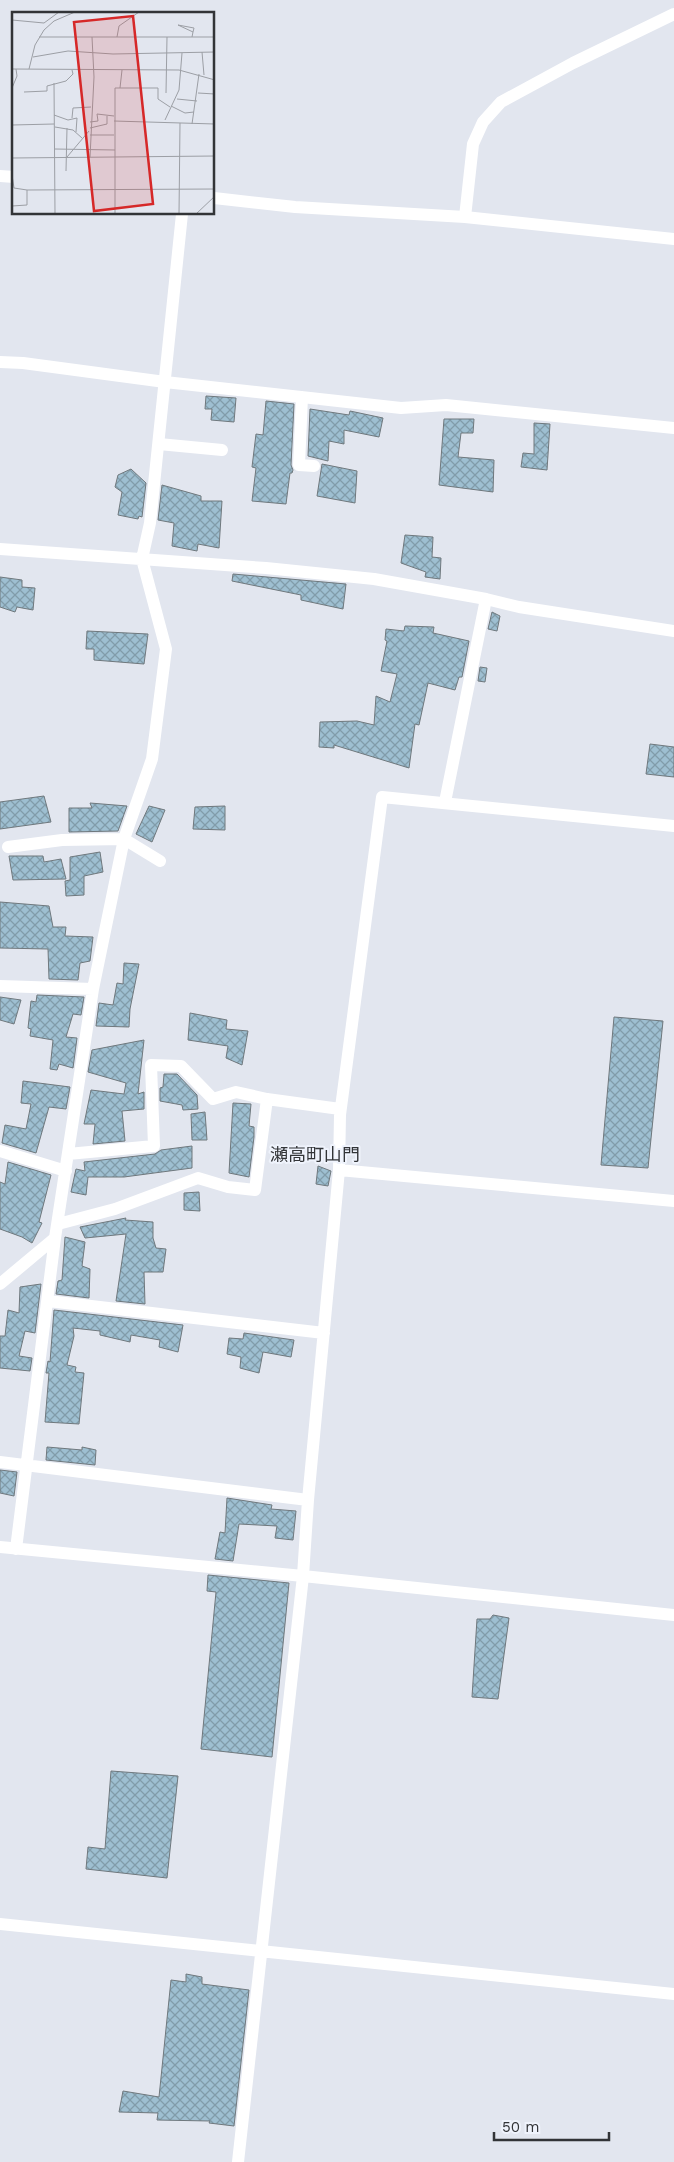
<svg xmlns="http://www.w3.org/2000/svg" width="674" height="2162" font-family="'Work Sans','Noto Sans JP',sans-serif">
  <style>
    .building { fill: url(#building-cross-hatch); stroke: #6f787d }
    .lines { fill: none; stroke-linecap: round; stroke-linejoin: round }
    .street { stroke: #fff; stroke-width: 12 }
    .labels { text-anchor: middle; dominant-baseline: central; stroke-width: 4; stroke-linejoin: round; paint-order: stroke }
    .quarter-label { font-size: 18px; fill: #323437; stroke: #eff3fc }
    .inset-road { fill: none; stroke: #9c9fa5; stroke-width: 1 }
    .view { fill: #d62828; fill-opacity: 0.15; stroke: #d62828; stroke-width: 2.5 }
    .inset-edge { fill: none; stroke: #323437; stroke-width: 2.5 }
  </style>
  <defs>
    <pattern id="building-cross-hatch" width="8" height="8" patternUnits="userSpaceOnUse" patternTransform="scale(1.25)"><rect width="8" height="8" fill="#9ebfd1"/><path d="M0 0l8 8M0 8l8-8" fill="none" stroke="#819caa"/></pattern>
  </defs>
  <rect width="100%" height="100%" fill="#e2e6ef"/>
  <path class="building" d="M206,396l30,2 -2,24 -23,-2 1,-11h-7z
    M266,401l28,3 -3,61 2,5 -1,3h-2l-4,31 -34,-3 4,-33 -4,-1 4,-33 7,1z
    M310,409l39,6 1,-4 33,7 -4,19 -35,-7v14l-15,-3 -1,20 -20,-5z
    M444,419h30l-1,14h-12l-3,24 36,3 -1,32 -54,-7z
    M534,423l16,1 -3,46 -26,-3 2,-14 11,1z
    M322,464l35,7 -2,32 -38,-7z
    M131,469l15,14 -4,34 -3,-1 -1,3 -20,-4 4,-23 -7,-5 3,-12z
    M162,485l39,11v5h21l-3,47 -21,-4 -1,7 -25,-5 2,-23 -16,-3z
    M405,535l28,2 -1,20 9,1 -1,21 -15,-2 1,-5 -25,-9z
    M233,574l113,10 -3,25 -42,-9v-5l-69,-14z
    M0,577l22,3v7l13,1 -2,22 -16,-3 -2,5 -15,-5z
    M492,612l8,4 -3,15 -9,-2z
    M405,626l29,1 -1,6 36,8 -7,36h-3l-4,13 -27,-7 -9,42 -4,-1 -6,44 -75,-23v3l-15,-1 1,-25 37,-1 17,4 2,-29 14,6 7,-28 -16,-3 6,-30 -2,-1 1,-11 18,2z
    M87,631l61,3 -4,30 -50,-4v-11h-8z
    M480,667l7,1 -2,14 -7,-1z
    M650,744l24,3v30l-28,-3z
    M44,796l7,26 -51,7v-27z
    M90,803l37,3 -9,25 -49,1v-24h23z
    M149,806l16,4 -13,32 -16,-8z
    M225,806v24l-32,-1 2,-22z
    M100,852l3,20 -19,4v19l-18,1 -1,-15 5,-1v-23z
    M9,856h34l1,6 17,-3 5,20 -53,1z
    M0,902l49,4 4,21h13l-1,9 28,1 -3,24 -10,2 -2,17 -29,-1 -1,-30 -48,-1z
    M124,963l15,1 -9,45 -1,18 -33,-1 3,-23 14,2 4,-22 6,1z
    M37,995l47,2 -3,18 -8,-1 -7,23 11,1 -4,30 -14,-4 -2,6 -7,-1 3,-29 -23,-4 1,-7 -3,-1 3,-27 5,1z
    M0,997l21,3 -7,24 -14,-4z
    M190,1013l37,7 -1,9 22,2 -6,34 -16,-7 2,-12 -40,-6z
    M614,1017l49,4 -15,147 -47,-3z
    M144,1040l-6,54 6,-2v17l-22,2 3,30 -32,3 2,-20h-11l7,-34 33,4 2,-11 -38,-11 4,-22z
    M164,1074h13l20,21 1,14 -15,1 -1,-5 -22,-4v-13l3,-1z
    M23,1081l47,6 -4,22 -17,-2 -13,46 -34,-10 3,-18 21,4 5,-25 -10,-1z
    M233,1103l18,1 -2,22 5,1v10l-5,40 -20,-4z
    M205,1112l2,28h-15l-1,-26z
    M192,1146v22l-68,9h-36l-2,18 -15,-3 5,-23 9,2 -1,-9 71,-8 6,-4z
    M8,1162l43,13 -12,47 3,1 -10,20 -10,-6 -22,-8v-47l5,2z
    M318,1166l13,5 -3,15 -12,-2z
    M199,1192l1,19 -16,-1v-17z
    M126,1218l-1,2 28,2v16l3,10 10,1 -3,23h-19l1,32 -29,-3 10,-67 -41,4 -5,-11z
    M65,1237l20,5 -3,24 8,3 -1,29 -33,-4 2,-13 4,-1z
    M41,1284l-6,49 -10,-2 -6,25 13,2 -2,13 -30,-3v-32h5l3,-26 11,3 1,-26z
    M54,1310l129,15 -5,27 -19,-5 1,-7 -29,-5 -1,7 -30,-7v-4l-27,-3 1,8 -7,29 9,2 -1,5 9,1 -5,51 -34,-2 4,-49h-3l2,-12 2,1z
    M244,1333l50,7 -3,17 -28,-5 -4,21 -19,-5 1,-11 -14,-3 2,-16 14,1z
    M47,1447l35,3v-3l14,3 -1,15 -49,-5z
    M0,1470l17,2 -3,24 -14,-3z
    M227,1498l45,7 -1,4 25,2 -3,29 -18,-2 2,-12 -38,-2 -6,37 -18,-2 5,-27 5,1z
    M208,1575l81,8 -17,174 -71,-8 15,-157 -9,-1z
    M493,1615l16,3 -11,81 -26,-2 5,-78h13z
    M111,1771l67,5 -11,102 -81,-9 2,-22 17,2z
    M186,1974l16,3v7l47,6 -15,136 -25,-3 1,-2 -53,-1 1,-7 -39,-1 4,-21 36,6 12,-117 15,2z"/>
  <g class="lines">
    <path class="street" d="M0,176l14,1
      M214,198l81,9 170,10 209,22
      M465,217l8,-73 10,-22 18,-20 72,-39 101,-49
      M0,362l23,1 142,19 236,26 45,-3 228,23
      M302,397l-3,68 15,1
      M159,444l63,6
      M0,549l266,19 108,11 112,20 33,8 155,24
      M445,802l41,-203
      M8,847l54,-7 62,-1 36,22
      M0,986l93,3
      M0,1151l66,20
      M68,1154l86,-8 -3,-81 30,1 32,33 23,-7 31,7 73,10
      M339,1170l335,31
      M58,1224l57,-15 83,-31 30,9 27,3 12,-91
      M0,1284l55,-46
      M48,1301l276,32
      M0,1462l308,38
      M0,1547l303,29 371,39
      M16,1549l39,-311 38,-249 31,-150 28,-80 14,-110 -24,-90 8,-36 32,-309
      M0,1924l674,70
      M238,2162l65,-586 5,-76 31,-330 1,-55 42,-318 292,29"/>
  </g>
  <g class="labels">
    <g class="quarter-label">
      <text x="315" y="1154">瀬高町山門</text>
    </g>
  </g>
  <g transform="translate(12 12)">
    <rect width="202" height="202" fill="#e2e6ef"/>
    <path class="inset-road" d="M0,8l32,3 15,-11M27,25h176M105,25l2,-11 20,-14M180,25l1,-5 1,-4 -16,-3 15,7M190,40l2,23M21,45l35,-6 45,3 102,-2M0,57l167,1 36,10M17,57l6,-24 9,-15 10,-9 21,-9M42,71l1,131M0,76l5,-12 -1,-7M108,76l2,-18M12,80l23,-1v-5l19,-5 7,-7 -1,-4M154,81l1,-56M186,81l17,1M165,87l20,2M159,94l14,7 9,-1M42,103l14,5 9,-2 -1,14M60,106l1,-10 18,-1M153,108l14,-30 3,-37M102,109l101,3M78,110l8,-1 -1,-7 17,2M180,112l7,-50M0,113l42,-1M43,115l18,3 9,8M78,116l17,-4v-8M78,123h24M43,137l60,1M55,145l22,-26M78,145l4,-80 -2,-40M0,146l203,-2M54,159l1,-43M0,163l2,13 13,2 188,-1M0,194l15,-1v-15M103,202v-126h43v11l12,8M167,202l1,-91M184,202l19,-18"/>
    <path class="view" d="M121,4l20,188 -59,7 -20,-189z"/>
    <rect width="202" height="202" class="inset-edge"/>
  </g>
  <path d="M494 2132v8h115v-8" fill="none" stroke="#323437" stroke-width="2.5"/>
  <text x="502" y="2132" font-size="15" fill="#323437" stroke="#eff3fc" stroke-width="4" paint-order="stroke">50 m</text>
</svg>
